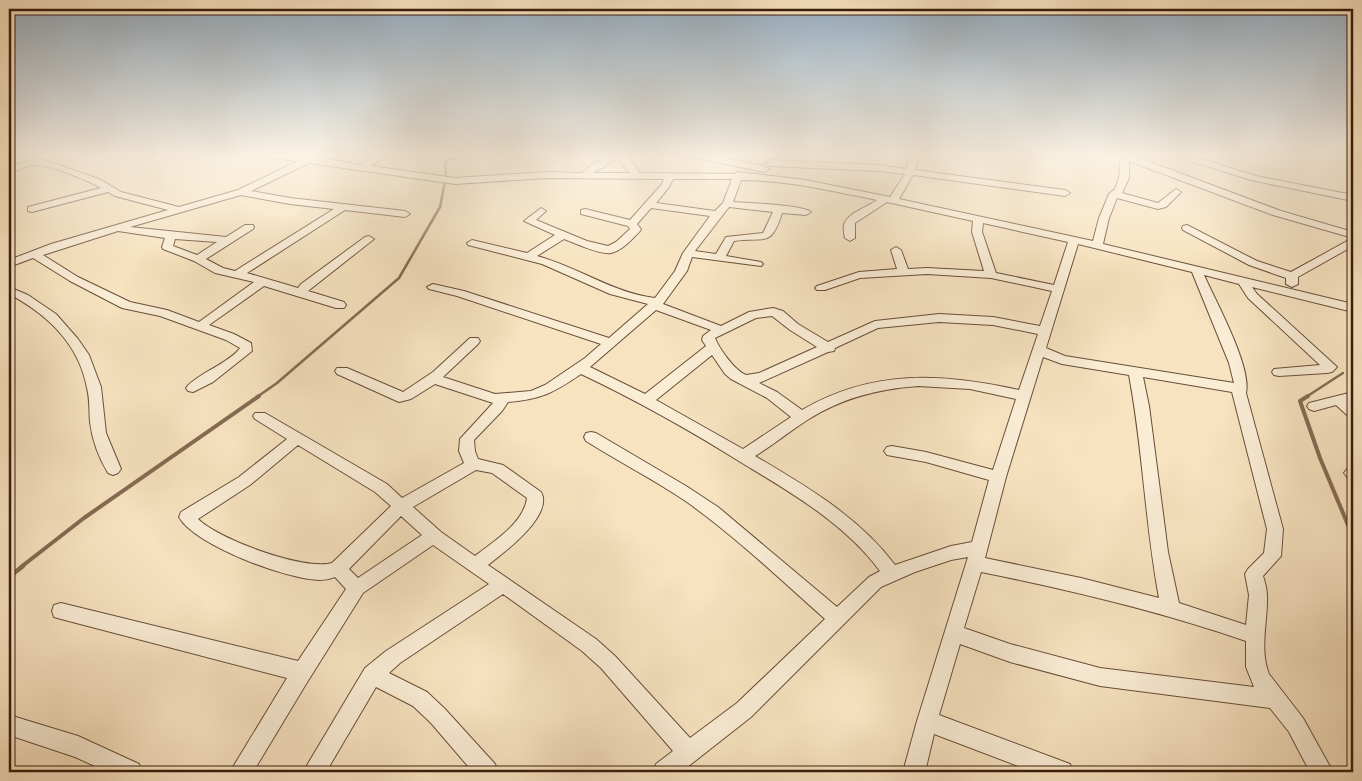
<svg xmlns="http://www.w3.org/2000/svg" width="1362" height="781" font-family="'EB Garamond',serif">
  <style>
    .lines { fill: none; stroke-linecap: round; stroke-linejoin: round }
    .stream-far2 { stroke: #856b53; stroke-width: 2.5 }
    .stream-far1 { stroke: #856b53; stroke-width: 4 }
    .stream { stroke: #856b53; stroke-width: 4.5 }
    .minor-casing { stroke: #694e39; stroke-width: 2 }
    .minor { fill: #faedd6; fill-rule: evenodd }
  </style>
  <rect width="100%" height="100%" fill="#f7e3c0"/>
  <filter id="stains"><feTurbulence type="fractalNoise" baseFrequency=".004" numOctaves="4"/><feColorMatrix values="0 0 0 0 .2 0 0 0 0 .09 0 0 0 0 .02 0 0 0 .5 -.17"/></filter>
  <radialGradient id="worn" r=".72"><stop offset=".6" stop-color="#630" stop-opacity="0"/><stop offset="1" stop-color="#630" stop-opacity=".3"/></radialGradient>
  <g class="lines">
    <path class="stream-far2" d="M257,397l20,-14 122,-105 41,-71 6,-31 -1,-14 19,-8
      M1306,397l37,-24"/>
    <path class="stream-far1" d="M1308,396l-8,5 20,57 33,79
      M21,567l63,-49 175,-122"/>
    <path class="stream" d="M9,577l14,-11"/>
    <defs>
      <path id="minor" d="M261,154l49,2 51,9 17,-11h10l-17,12 84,12 91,-6 36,1 11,-9 20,-10h14c2,10 11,11 12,19l95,1 4,-2 67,8 85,17 15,-23 -27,-3 -108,-5 -4,-3 4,-3 108,5 28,4 5,-15h8l-4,16 150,20 5,3 -5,3 -152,-21 -14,24 194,42 6,-23 10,-24 6,-5 4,-11 2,-24h8v2l16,4 136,51 72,21v6l-80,-23 -144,-54v17l-7,15 36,10 18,-14 5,3 -15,15 -8,2 -41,-11 -8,20 -6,26 250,60v8l-101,-25 5,7 80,73 -5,5 -5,1 -48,3 -5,-1 -2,-3 2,-3 46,-4 -72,-67 -9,-14 -35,-9c12,27 48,92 42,118l37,136 -2,27 -18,20c2,6 4,13 4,20 1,25 -8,53 2,78l34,44 30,54h-23l-21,-40 -19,-24 -170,-22 -90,-24 -50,-18 -21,71 131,49 3,8h-39l-100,-38 -9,38h-22l14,-51 51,-164 -17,3 -36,12 -34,15 -130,130 -70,55h-28l3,-8 17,-13 -72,-83 -19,-17 -79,-57 -103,69 -11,10 38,19 18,17 50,55 3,8h-25l-42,-49 -18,-17 -37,-19 -50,85h-23l62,-104 21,-17 103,-67 -56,-39 -70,48 -57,91 -53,88h-23l57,-94 -226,-59 -7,-2 -2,-6 2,-6 7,-2 237,58 48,-72 -11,-12c-5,2 -10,3 -15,3 -32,0 -126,-35 -141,-63l2,-5 58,-35 48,-38 -32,-20 -2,-3 2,-3h10l122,71 15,14 62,-35 -5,-12 1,-12 33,-36 -58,-19 -24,15 -12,3 -62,-28 -2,-3 2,-3h10l56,24 30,-20 37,-34h8l2,3 -2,3 -35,33 52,17 36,-3 14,-6 40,-27 16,-14 -144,-48 -28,-7 -2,-2 6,-3 31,7 145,47 39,-34 -38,-10 -68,-30 -74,-19 -1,-2 5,-3 55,13 28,-18 -31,-14 17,-13 5,3 -10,9 51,21 21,5 8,-4 14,-13 -2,-3 -47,-12v-4l4,-1 45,11 32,-36 2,-5 -118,-1 -91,6 -146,-21 -58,28 39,7 115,13 5,3 -5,3 -60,-7 -98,63 51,15 3,-4 64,-47 4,-1 5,3 -66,52 36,11 2,3 -2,3h-8l-72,-22 -55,39 25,9 17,9 1,8 -39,31 -20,10 -5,-1 -2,-3c9,-13 45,-26 54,-40l-14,-8 -66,-24 -38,-8 -52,-27 -37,-23 -24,9v-7l42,-16 117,-34 -53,-14 -7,-4 -76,20 -4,-1v-4l73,-19c-11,-7 -53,-24 -66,-23 -8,0 -18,6 -26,8v-6l25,-8 11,1 54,19 22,13 58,15 59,-17 60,-29 -33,-4zM619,158l2,5 9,10h-37zM673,179h59l-9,24 -8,8 -59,-8 13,-16zM741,180c46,0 91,11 136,20 -9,7 -30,13 -33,25 -1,4 0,9 1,13l5,3 5,-3v-15l32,-21 86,19 -1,11 12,39 -57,-3 -19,1 -7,-19 -5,-3 -5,3 6,19 -38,3 -42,14 -2,2 2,2h8l35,-12 67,-4 64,4 61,13 -12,35 -47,-9 -54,-3 -64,7 -47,21 -30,-18 -15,-13 -10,-3 -24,4 -28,14 -58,-22 24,-33 5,-14 69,9 2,-2 -2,-2 -35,-6 8,-15c30,-5 37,8 48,-28l24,2 5,-3c-8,-7 -64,-9 -78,-10zM241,195l49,9 44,5 -99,62 -12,-3 -17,-9 47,-30 1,-2 -1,-2h-8l-19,12 -96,-10zM729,207l44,5 -10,21 -37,4 -10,17 -21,-3zM651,208l59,8 -27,37 -8,18 -20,27c-42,-5 -77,-31 -118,-42l27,-17c11,4 36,16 47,14 11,-2 21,-14 29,-22l1,-2 -4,-5zM983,223l85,19 -14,43 -58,-12 -14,-41zM118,231l47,7 -3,9 1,2 31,12 21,12 39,9 -55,40 -32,-12 -37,-8 -52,-25 -35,-22zM175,239l42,3 -20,13 -24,-9zM1078,244l114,28 37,91 5,20 -169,-27 -19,-8zM656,310l55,20 -8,6 -1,4 4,6 -61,48 -55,-27zM772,316l18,14 27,17 -58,26 -13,2c-12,-5 -27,-27 -31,-37l41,-20zM939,322l54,3 45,9 -19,56c-78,-17 -146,-21 -217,20l-25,-18 -18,-9 69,-31 6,-1 1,-3 43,-20zM712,355l13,19 6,5 36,19 24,19 -48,32 -87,-49zM1043,357l19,7 67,11c14,74 16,149 30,223l-78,-20 -96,-20 21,-81zM581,374c57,27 112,58 166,92 48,29 99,59 133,105l-11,6 -32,30 -119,-100 -32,-21 -90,-53 -5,-1 -5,1 -2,4 2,4c33,21 69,39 101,61 49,35 93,77 138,117l-88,84 -47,35 -75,-82 -19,-17 -108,-74c17,-13 66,-50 53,-73l-38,-27 -25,-6 -3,-8 -1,-11 28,-29 6,-9c34,-3 45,-9 73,-28zM1143,377l89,15 35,137 -3,24 -16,16 -3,5 4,21 -3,30 -67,-22 -11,-51 -19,-146zM918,386l52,3 46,10 -23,71 -67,-18 -34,-6 -5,1 -3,4 3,4 39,7 63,18 -17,62 -21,4 -56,19c-36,-48 -89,-79 -140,-109 18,-11 35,-25 54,-37 33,-21 69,-30 109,-33zM298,445l77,47 16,14 -59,57c-28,8 -114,-24 -134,-44l52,-34zM476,470l16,3 35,25c-3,25 -34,44 -52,58l-34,-24 -28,-25zM401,516l21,19 -64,43 -9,-9zM981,572c90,18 178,39 265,69v26l8,20 -154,-19 -90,-24 -46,-16z
        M687,154h16l61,12 5,3 -5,3 -73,-15z
        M1173,154h13l70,22 97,19v6l-102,-21 -77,-24z
        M1187,225l70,36 34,11 58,-32 4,-1v7l-55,31v7l-6,3 -6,-3v-6l-37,-13 -66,-35 -1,-2 1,-2z
        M9,287l19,8 28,19 22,25 11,16 12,32 5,46 15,36 -3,4 -5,2 -5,-2c-9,-15 -16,-33 -18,-51 -1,-11 0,-23 -3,-34 -8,-44 -40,-74 -78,-94z
        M1353,392v10h-3l3,3v13l-5,-2 -12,-11 -22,6 -5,-2 -2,-3 2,-3z
        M1353,467v12l-6,-2 -3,-4 3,-4z
        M9,715l69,21 61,28 3,8h-34l-33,-15 -66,-22z"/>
    </defs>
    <use href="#minor" class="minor-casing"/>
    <use href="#minor" class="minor"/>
  </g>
  <linearGradient id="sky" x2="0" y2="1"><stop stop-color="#94acc0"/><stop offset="0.59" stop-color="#fbf2e3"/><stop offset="1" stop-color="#fbf2e3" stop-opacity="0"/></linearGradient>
  <rect width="1362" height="263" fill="url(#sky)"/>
  <rect width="1362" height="781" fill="none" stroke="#f7e3c0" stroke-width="30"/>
  <rect x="10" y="10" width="1342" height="761" fill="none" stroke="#3a1c0c" stroke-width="2.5"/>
  <rect x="15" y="15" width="1332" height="751" fill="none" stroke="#3a1c0c"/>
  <rect width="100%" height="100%" filter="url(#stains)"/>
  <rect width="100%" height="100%" fill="url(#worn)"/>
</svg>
